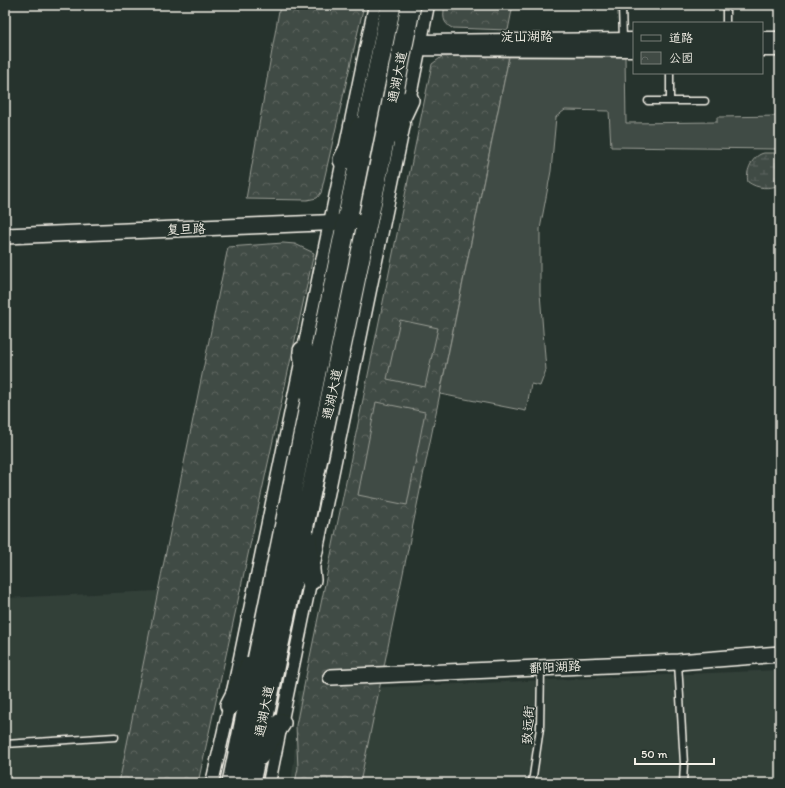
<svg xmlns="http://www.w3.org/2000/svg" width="785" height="788" font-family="Itim,'LXGW WenKai TC',sans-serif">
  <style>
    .built { fill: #333f39 }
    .wetland { fill: url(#wetland-marsh); stroke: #9a9e96 }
    .park { fill: url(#park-crowns); stroke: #9a9e96 }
    .garden { fill: #414b45; stroke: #9a9e96 }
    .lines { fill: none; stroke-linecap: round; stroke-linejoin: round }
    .service-casing { stroke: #f4f1e8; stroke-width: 9 }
    .minor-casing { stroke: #f4f1e8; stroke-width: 15 }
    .tertiary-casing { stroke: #f4f1e8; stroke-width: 18 }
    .primary-casing { stroke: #f4f1e8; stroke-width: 22 }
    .service { stroke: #26332d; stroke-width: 6 }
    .minor { stroke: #26332d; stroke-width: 12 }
    .tertiary { stroke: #26332d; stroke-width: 15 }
    .primary { stroke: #26332d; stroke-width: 19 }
    .labels { text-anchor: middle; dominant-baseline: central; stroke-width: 3; stroke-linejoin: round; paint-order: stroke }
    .street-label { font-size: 13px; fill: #f4f1e8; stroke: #26332d }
  </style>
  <defs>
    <pattern id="wetland-marsh" width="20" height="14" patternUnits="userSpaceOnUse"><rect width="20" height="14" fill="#414b45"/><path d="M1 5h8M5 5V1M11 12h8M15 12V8" fill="none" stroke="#5d6560"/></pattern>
    <pattern id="park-crowns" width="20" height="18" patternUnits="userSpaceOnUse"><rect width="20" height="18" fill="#414b45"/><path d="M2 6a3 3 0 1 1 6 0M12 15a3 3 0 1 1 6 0" fill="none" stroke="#5d6560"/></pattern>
  </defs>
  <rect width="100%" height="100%" fill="#26332d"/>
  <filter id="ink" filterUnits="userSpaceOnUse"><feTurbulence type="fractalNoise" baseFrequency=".025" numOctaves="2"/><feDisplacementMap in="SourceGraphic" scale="8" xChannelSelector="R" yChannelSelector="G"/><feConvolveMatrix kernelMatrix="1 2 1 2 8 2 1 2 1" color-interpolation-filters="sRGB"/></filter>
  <g filter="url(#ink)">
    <path class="built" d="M158,591l-39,192h-114v-185z
      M780,670v113h-489l3,-23 4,-69z"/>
    <path class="wetland" d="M764,153h10l6,4v28c-11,4 -22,4 -32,-3 -3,-11 5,-27 16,-29z"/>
    <path class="park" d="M280,5h84l-43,188 -4,5 -10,2 -61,-1z
      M445,5h68l-5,25 -56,-2c-10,-5 -9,-13 -7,-23z
      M443,56l66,1 -149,726h-65l3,-15 -2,-43 136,-661z
      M283,243l12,1 19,9 -116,530h-79l109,-536z"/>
    <path class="garden" d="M509,57h116l1,66 91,-1v-5l63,-1v39l-4,-6 -165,-2 -2,-36 -44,-1 -9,7 -5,54 -11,58v64l6,77 -6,16 -9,-2 -5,27 -86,-17z
      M400,320l38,8 -13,59 -38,-8z
      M376,402l49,10 -18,93 -49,-10z"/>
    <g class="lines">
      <defs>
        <path id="service" d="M622,6l1,33
          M726,23v-18
          M670,73v28
          M648,101h57
          M678,663l6,101 -1,19
          M5,744l110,-7
          M532,783l8,-55 1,-60"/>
        <path id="minor" d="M762,38h18
          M421,41l213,-2
          M420,49l214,1
          M762,50h18
          M408,106l20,-101
          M212,783l23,-101 140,-677
          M269,783l135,-659"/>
        <path id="tertiary" d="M5,236l363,-15
          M331,677l347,-15 102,-8"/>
        <path id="primary" d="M393,134l16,-34
          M343,160l17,-33
          M303,351l4,41
          M307,539l4,41
          M230,705l20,-39
          M259,756l22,-33
          M232,783l159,-778
          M250,783l131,-626 30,-152"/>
      </defs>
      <use href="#service" class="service-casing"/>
      <use href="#minor" class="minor-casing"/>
      <use href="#tertiary" class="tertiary-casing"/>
      <use href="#primary" class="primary-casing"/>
      <use href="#service" class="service"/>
      <use href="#minor" class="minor"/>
      <use href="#tertiary" class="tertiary"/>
      <use href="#primary" class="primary"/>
    </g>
  </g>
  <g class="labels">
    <g class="street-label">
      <text x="527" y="36">淀山湖路</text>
      <text transform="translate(397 77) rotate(-79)">通湖大道</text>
      <text transform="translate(186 229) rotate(-2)">复旦路</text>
      <text transform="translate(332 394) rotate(-78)">通湖大道</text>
      <text transform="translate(555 667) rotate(-3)">鄱阳湖路</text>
      <text transform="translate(264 711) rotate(-79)">通湖大道</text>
      <text transform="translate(528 725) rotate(-87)">致远街</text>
    </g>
  </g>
  <rect width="785" height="788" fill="none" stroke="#26332d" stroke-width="20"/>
  <rect x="10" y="10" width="765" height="768" fill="none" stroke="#f4f1e8" stroke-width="1.5" filter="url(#ink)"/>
  <rect x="633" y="22" width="130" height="52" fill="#26332d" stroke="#787f78"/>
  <rect x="641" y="35" width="20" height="6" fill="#26332d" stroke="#787f78"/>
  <text x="669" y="42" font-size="12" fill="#f4f1e8">道路</text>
  <rect x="641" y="52" width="20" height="12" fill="url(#park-crowns)" stroke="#787f78"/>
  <text x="669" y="62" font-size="12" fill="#f4f1e8">公园</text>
  <path d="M635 758v6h79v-6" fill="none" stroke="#f4f1e8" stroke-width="2"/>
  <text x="641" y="758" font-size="12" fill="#f4f1e8" stroke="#26332d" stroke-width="3" paint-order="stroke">50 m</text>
</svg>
